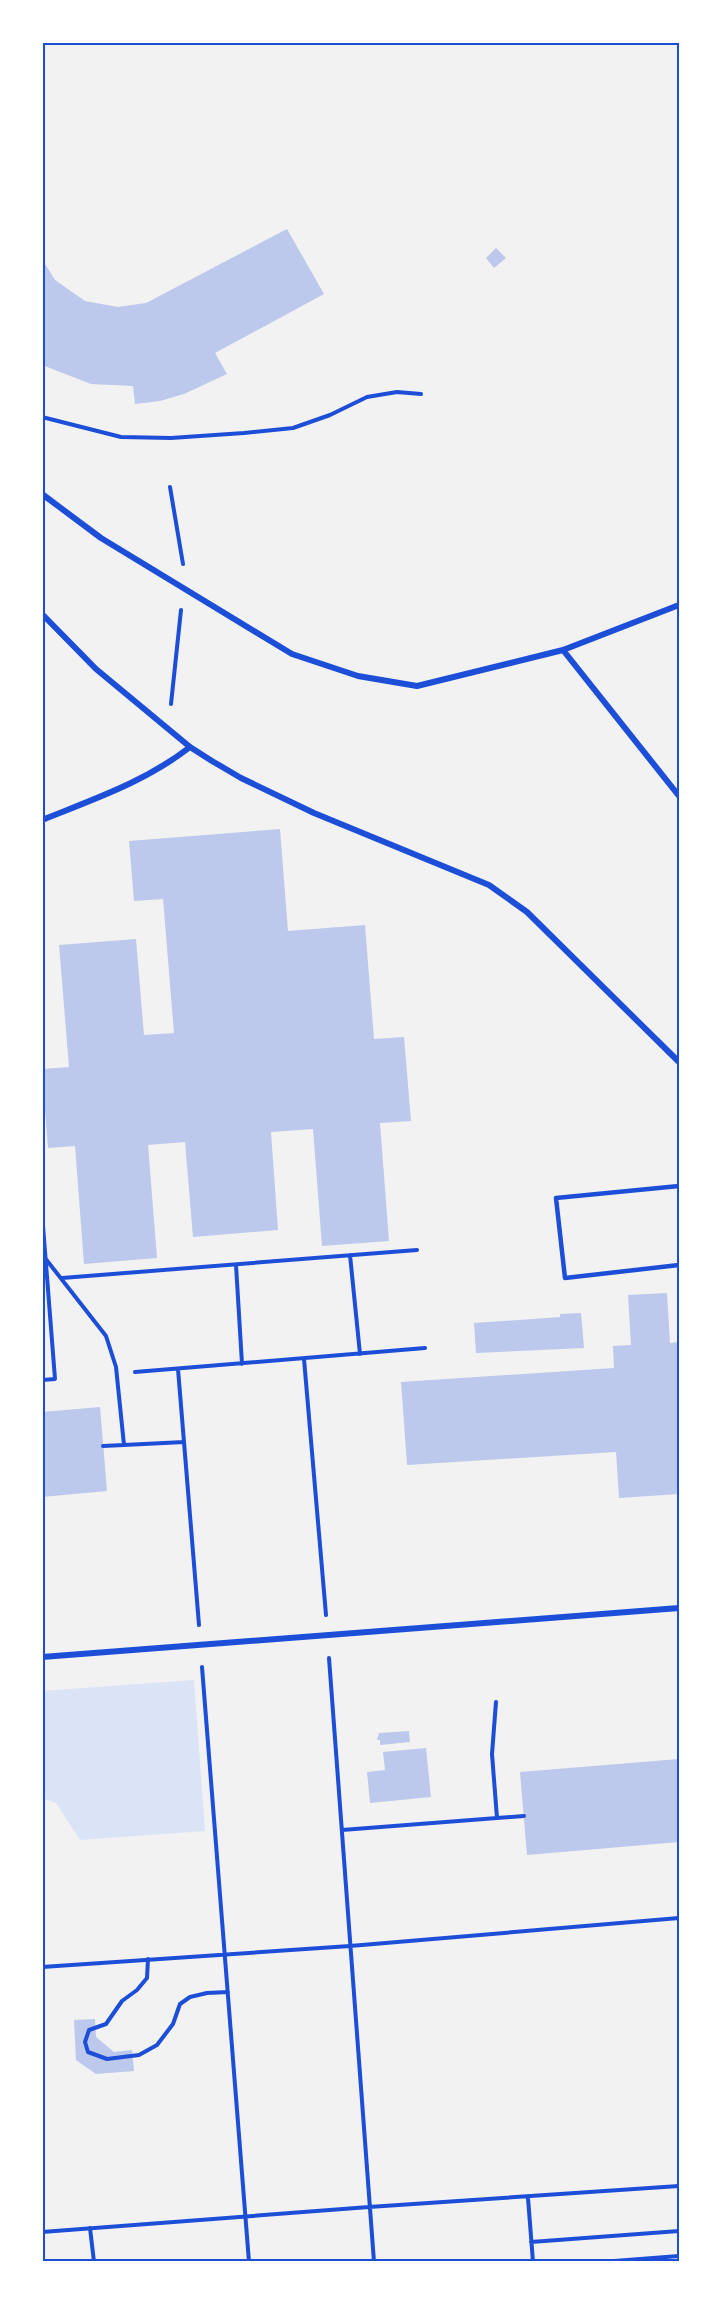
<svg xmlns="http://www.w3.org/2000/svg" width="721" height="2304" font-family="Raleway,sans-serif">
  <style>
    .green { fill: #dbe4f7 }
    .building { fill: #bdc9ec }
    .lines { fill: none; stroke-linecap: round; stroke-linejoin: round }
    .path { stroke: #1d4ed8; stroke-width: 4 }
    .service { stroke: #1d4ed8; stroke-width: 4.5 }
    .minor { stroke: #1d4ed8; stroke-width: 6 }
    .neatline { fill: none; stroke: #1d4ed8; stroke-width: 2 }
  </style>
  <rect width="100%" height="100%" fill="#f2f2f2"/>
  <path class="green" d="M194,1680l11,151 -125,9 -24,-37 -14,-5v-107z"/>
  <path class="building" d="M287,229l37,65 -109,59 12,21 -43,20 -24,7 -25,3 -2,-18 -42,-2 -49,-19v-106l13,21 30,21 33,6 28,-4z
    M496,248l10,10 -12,10 -8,-10z
    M280,829l8,102 77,-6 9,114 30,-2 7,84 -31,2 9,118 -67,5 -9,-117 -42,3 7,98 -85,7 -8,-95 -37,3 9,113 -73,6 -9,-118 -27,2 -6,-77v-2l27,-2 -10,-122 77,-6 8,96 30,-2 -11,-134 -29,2 -5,-60z
    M667,1293l3,50 9,-1v152l-60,4 -3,-46 -209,13 -6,-83 213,-14 -1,-22 18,-1 -3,-50z
    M581,1313l3,35 -108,5 -2,-30 86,-6v-3z
    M100,1407l7,84 -65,6v-85z
    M409,1731l1,11 -30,3v-5h-3l2,-7z
    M426,1748l5,49 -61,6 -3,-31 18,-2 -2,-18z
    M679,1759v83l-152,13 -7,-83z
    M95,2019l1,18 18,15 18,-2 2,21 -38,3 -20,-14 -2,-40z"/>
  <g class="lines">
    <path class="path" d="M42,417l79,20 50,1 73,-5 49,-5 37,-13 37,-18 30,-5 24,2
      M170,487l13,77
      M171,704l10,-94
      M42,1213l13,166 -13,1
      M350,1255l10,99
      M45,1258l61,78 10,31 8,78 -21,1
      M236,1265l6,99
      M62,1278l355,-28
      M304,1359l22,256
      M178,1369l21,256
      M135,1372l290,-24
      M124,1445l60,-3
      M329,1658l45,604
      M202,1667l47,595
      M496,1702l-4,52 5,64
      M342,1830l182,-14
      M148,1959l-1,19 -10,12 -15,11 -16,23 -17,6 -4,12 3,10 19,7 32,-4 18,-10 16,-21 7,-20 10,-7 17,-4 21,-1
      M42,1967l308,-21 329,-28
      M528,2198l5,64
      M90,2228l4,34
      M42,2232l327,-25 310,-21
      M531,2242l148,-11
      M601,2262l78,-6"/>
    <path class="service" d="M679,1186l-123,12 9,80 114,-13"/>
    <path class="minor" d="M42,494l59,44 191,116 66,22 59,10 146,-36 116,-45
      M42,614l54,55 94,78 22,14 29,17 73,35 175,72 38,27 152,150
      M563,650l116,146
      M42,820c52,-21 103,-38 148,-73
      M42,1657l637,-49"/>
  </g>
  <rect width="721" height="2304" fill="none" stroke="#ffffff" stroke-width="87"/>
  <rect x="44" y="44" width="634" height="2216" class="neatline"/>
</svg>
